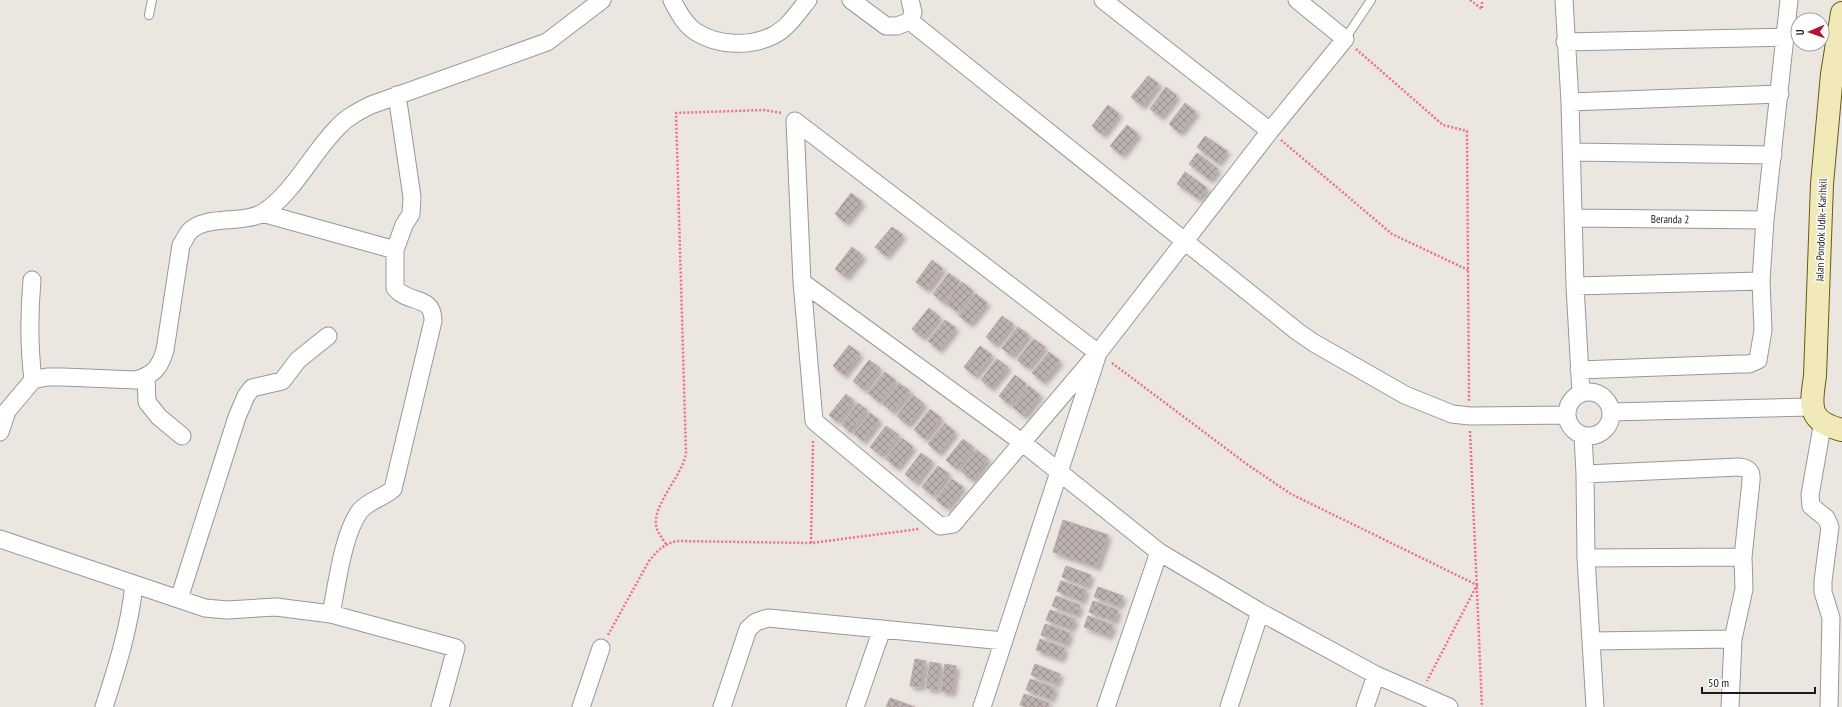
<svg xmlns="http://www.w3.org/2000/svg" width="1842" height="707" font-family="'PT Sans Narrow',sans-serif">
  <style>
    .building { fill: url(#building-cross-hatch); stroke: #bcaaa5; filter: url(#shadow) }
    .lines { fill: none; stroke-linecap: round; stroke-linejoin: round }
    .lane-casing { stroke: #989898; stroke-width: 10 }
    .street-casing { stroke: #989898; stroke-width: 19 }
    .secondary-casing { stroke: #665c0e; stroke-width: 24 }
    .path { stroke: #ec7280; stroke-width: 2.5; stroke-dasharray: 2 2; stroke-linecap: butt }
    .lane { stroke: #fff; stroke-width: 8 }
    .street { stroke: #fff; stroke-width: 17 }
    .secondary { stroke: #f2e9b9; stroke-width: 22 }
    .labels { text-anchor: middle; dominant-baseline: central; stroke-width: 3; stroke-linejoin: round; paint-order: stroke }
    .street-label { font-size: 11px; fill: #1b1b1b; stroke: #fff }
  </style>
  <defs>
    <pattern id="building-cross-hatch" width="8" height="8" patternUnits="userSpaceOnUse"><rect width="8" height="8" fill="#bcb1af"/><path d="M0 0l8 8M0 8l8-8" fill="none" stroke="#988f8e"/></pattern>
    <filter id="shadow"><feDropShadow dx="3.5" dy="3.5" stdDeviation="2" flood-color="#0004"/></filter>
  </defs>
  <rect width="100%" height="100%" fill="#ece6e1"/>
  <path class="building" d="M1148,76l11,8 -17,22 -11,-9z
    M1166,87l11,9 -16,21 -11,-8z
    M1185,103l11,9 -16,21 -11,-9z
    M1108,105l11,9 -16,21 -11,-9z
    M1127,125l11,9 -16,21 -12,-9z
    M1205,136l22,15 -9,12 -21,-16z
    M1197,153l21,16 -8,11 -21,-16z
    M1185,172l22,16 -8,11 -22,-15z
    M851,193l11,9 -16,21 -11,-9z
    M892,227l11,8 -17,21 -11,-9z
    M852,247l11,9 -17,21 -11,-8z
    M932,260l11,9 -16,21 -11,-8z
    M949,273l11,9 -16,21 -11,-9z
    M962,282l11,9 -16,21 -11,-9z
    M976,294l11,9 -17,21 -11,-8z
    M929,308l11,9 -17,21 -11,-9z
    M1002,316l11,8 -17,21 -10,-8z
    M945,320l11,8 -17,22 -11,-9z
    M1018,327l11,8 -17,21 -10,-8z
    M1034,339l11,8 -17,21 -11,-8z
    M849,345l11,9 -16,21 -11,-9z
    M980,346l12,9 -17,21 -11,-9z
    M1049,352l11,9 -17,21 -11,-9z
    M997,359l11,8 -17,21 -10,-8z
    M869,360l11,8 -16,22 -11,-9z
    M885,372l11,9 -17,21 -11,-9z
    M1015,375l11,9 -16,21 -11,-9z
    M899,383l11,8 -17,21 -10,-8z
    M1029,386l11,9 -16,21 -11,-9z
    M846,394l8,7 -16,21 -9,-7z
    M913,395l11,9 -16,21 -11,-9z
    M858,403l9,7 -17,22 -8,-7z
    M930,409l11,9 -16,21 -11,-9z
    M870,413l9,7 -16,21 -9,-7z
    M945,423l10,9 -16,21 -11,-9z
    M886,426l13,9 -17,21 -12,-9z
    M902,438l11,9 -16,21 -11,-9z
    M963,439l11,9 -17,21 -11,-9z
    M977,450l11,9 -16,21 -11,-9z
    M921,453l11,8 -16,22 -11,-9z
    M938,466l11,8 -16,22 -11,-9z
    M952,479l11,8 -16,21 -11,-8z
    M1063,520l45,15 -11,32 -44,-15z
    M1066,566l25,9 -4,11 -25,-9z
    M1061,581l25,9 -4,11 -25,-10z
    M1098,587l25,9 -4,10 -25,-9z
    M1056,596l24,9 -3,10 -25,-9z
    M1093,601l25,9 -4,11 -25,-9z
    M1050,610l25,9 -4,10 -25,-9z
    M1088,616l25,9 -4,11 -25,-9z
    M1045,624l25,9 -4,11 -25,-9z
    M1040,639l25,9 -4,11 -25,-9z
    M915,659l11,2 -5,26 -11,-1z
    M930,662l11,2 -4,26 -11,-2z
    M945,664l11,2 -4,27 -11,-2z
    M1035,664l25,10 -4,10 -25,-9z
    M1030,679l25,9 -4,11 -25,-9z
    M1024,694l25,9 -1,4h-22l-6,-2z
    M890,698l25,9h-29z"/>
  <g class="lines">
    <defs>
      <path id="lane" d="M149,15l3,-15
        M1345,39l26,-39"/>
      <path id="street" d="M672,0c6,12 13,25 24,32 22,14 55,15 78,3 14,-7 24,-23 34,-35
        M851,0l35,26h11l13,-5
        M910,0l3,12 -3,9
        M1103,0l167,131
        M1564,0l6,102 5,184 6,107
        M910,21l388,311 16,11 91,52 47,19 18,2 97,-1
        M1565,42l221,-5
        M1570,102l210,-8
        M795,121l7,161 12,139 126,105 13,-2 145,-171 172,-222 75,-92 -48,-39
        M795,121l303,232 -116,354
        M1572,152l201,3
        M262,213l133,37 9,-25 7,-11 1,-17 -15,-102
        M1574,218l191,2
        M32,280c-3,34 -3,67 1,100
        M802,282l221,161 136,109 101,60 116,63 73,32
        M1575,286l186,-5
        M1579,370l161,-6h9l9,-4 5,-30 -2,-49 4,-61 24,-220
        M146,378l1,24 12,15 23,19
        M1567 414a22 22 0 1 1 44 0a22 22 0 1 1-44 0Z
        M1611,412l200,-5
        M1823,421l-13,74 1,11 15,12 4,9 -7,54v11l8,26 -2,89
        M0,432l7,-21 26,-31 14,-3h16l73,3c18,-5 24,-13 29,-30l16,-105c3,-4 5,-9 8,-13 15,-18 55,-7 75,-20 31,-21 48,-59 74,-85 9,-10 21,-16 33,-22l176,-63 55,-42
        M1583,435l2,39
        M0,539l134,45c-4,42 -17,83 -30,123
        M1586,558l157,-1
        M134,584l71,24 22,2 49,-3 55,7 125,34 -16,59
        M179,599l58,-182 9,-21 6,-8 30,-7 16,-21 30,-24
        M331,614c6,-29 12,-81 29,-103 9,-11 23,-13 33,-22l40,-168c0,-27 -24,-16 -38,-33v-38
        M1591,641l142,-2
        M581,707l20,-59
        M722,707l26,-78 8,-7 12,-4 236,23
        M855,707l27,-78
        M1106,707l53,-155
        M1229,707l31,-95
        M1365,707l11,-32
        M1595,707l-9,-149 -1,-84 154,-7c10,1 13,5 12,14l-8,76 1,32 -11,50 -3,68"/>
      <path id="secondary" d="M1842,13l-10,61 -10,110 -7,192c-4,29 -9,45 27,54"/>
    </defs>
    <use href="#lane" class="lane-casing"/>
    <use href="#street" class="street-casing"/>
    <use href="#secondary" class="secondary-casing"/>
    <path class="path" d="M1470,0l12,9v-9
      M1356,49l87,76 24,6 2,271
      M1281,140l111,94 76,36
      M1112,363l136,102 43,29 186,91 -50,96
      M1470,431l12,276
      M811,543l2,-102
      M666,544c-4,-6 -9,-12 -10,-19 -3,-21 27,-50 30,-72l-10,-340 88,-3 18,3
      M608,635l41,-74c9,-11 15,-17 28,-20l134,2 108,-14"/>
    <use href="#lane" class="lane"/>
    <use href="#street" class="street"/>
    <use href="#secondary" class="secondary"/>
  </g>
  <g class="labels">
    <g class="street-label">
      <text transform="translate(1670 219) rotate(1)">Beranda 2</text>
      <text transform="translate(1821 230) rotate(-88)">Jalan Pondok Udik–Karihkil</text>
    </g>
  </g>
  <g transform="translate(1810 32) rotate(268)"><circle r="19" fill="#ffffff" stroke="#a4a4a4"/>
  <path d="M0-3L7 15L0 10L-7 15Z" fill="#b41236"/>
  <text y="-6" font-size="11" font-weight="bold" text-anchor="middle" fill="#1b1b1b">U</text>
  </g>
  <path d="M1702 687v6h113v-6" fill="none" stroke="#1b1b1b" stroke-width="2"/>
  <text x="1708" y="687" font-size="12" fill="#1b1b1b" stroke="#ffffff" stroke-width="3" paint-order="stroke">50 m</text>
</svg>
